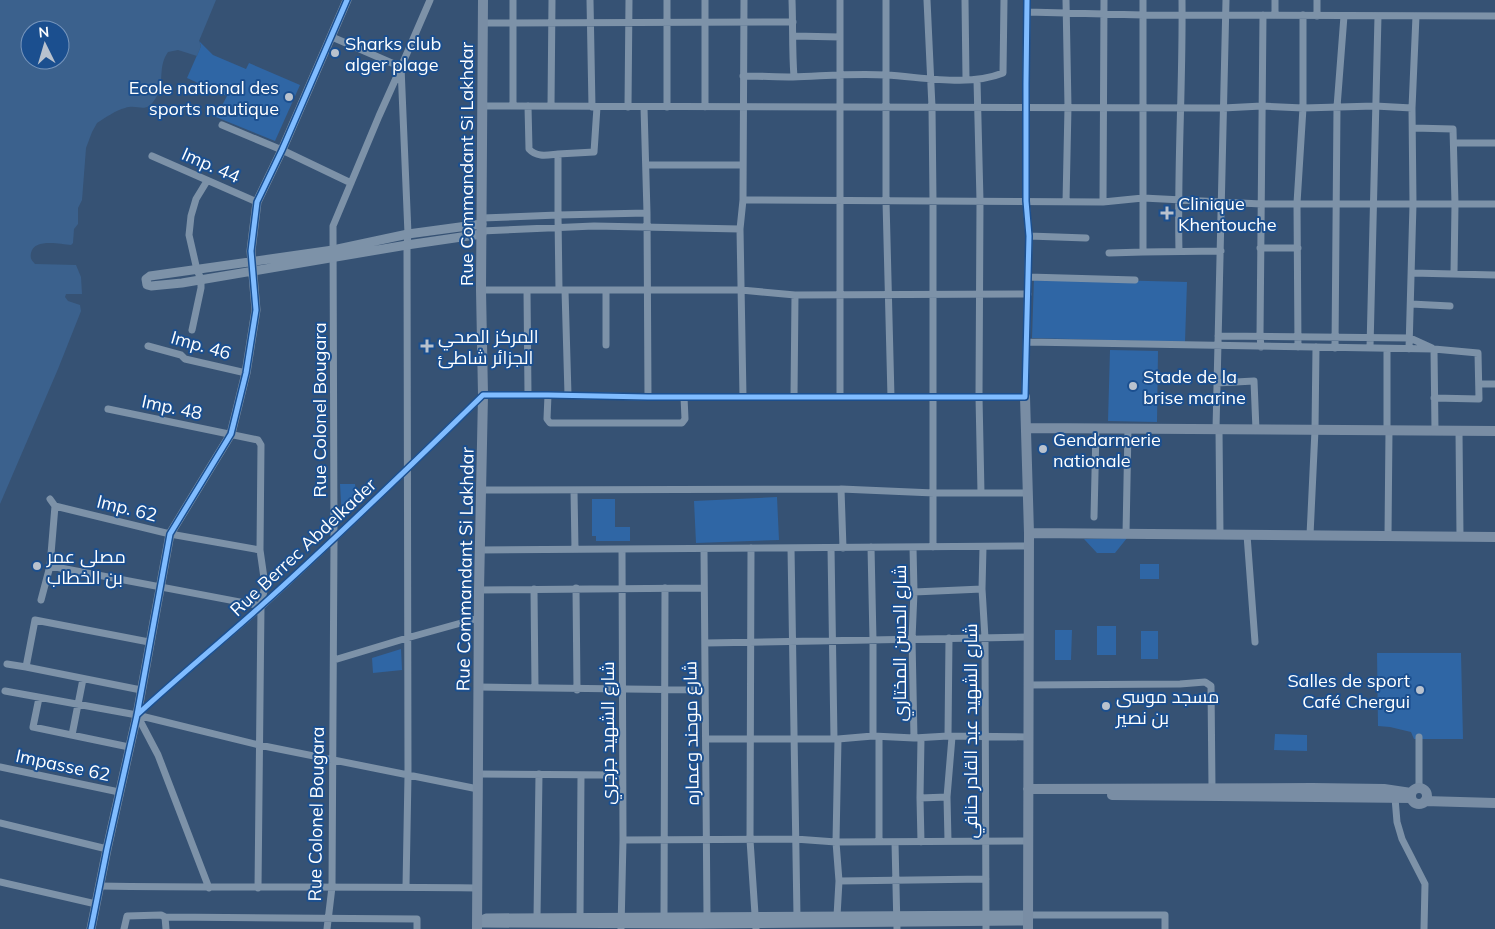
<svg xmlns="http://www.w3.org/2000/svg" width="1495" height="929" font-family="Mulish,Cairo,sans-serif">
  <style>
    .green { fill: #2f66a5 }
    .water { fill: #3b618d; fill-rule: evenodd }
    .lines { fill: none; stroke-linecap: round; stroke-linejoin: round }
    .minor { stroke: #7d92a8; stroke-width: 7 }
    .tertiary { stroke: #7d92a8; stroke-width: 9 }
    .secondary { stroke: #798da4; stroke-width: 10 }
    .cycleway-casing { stroke: #1b4f8f; stroke-width: 8 }
    .cycleway { stroke: #80bcff; stroke-width: 5 }
    .poi-dot { fill: #b9c2ce; stroke: #1b4f8f; stroke-width: 2 }
    .labels { text-anchor: middle; dominant-baseline: central; stroke-width: 4; stroke-linejoin: round; paint-order: stroke }
    .poi-label { font-size: 18px; fill: #fff; stroke: #1b4f8f; text-anchor: start }
    .street-label { font-size: 18px; fill: #fff; stroke: #1b4f8f }
  </style>
  <rect width="100%" height="100%" fill="#365274"/>
  <path class="green" d="M199,41l14,14 33,14 3,-6 51,22 -25,56 -59,-24 11,-21 -40,-18 14,-32z
    M1034,278l153,4 -2,60 -153,-4z
    M1110,350l48,1 -1,71 -49,-1z
    M340,484h15l1,8 14,-1 -28,29z
    M777,497l2,43 -83,3 -2,-42z
    M592,499h23v28h15v14h-34v-5h-4z
    M1127,538l-12,15h-18l-13,-14z
    M1140,564h19v15h-19z
    M1097,626h19v29h-19z
    M1055,630h17l-1,30h-16z
    M1141,631h17v28h-17z
    M401,649l1,21 -29,3 -1,-15z
    M1377,653h84l2,86h-49l-3,-7 -21,-5 -12,-1z
    M1275,734l32,1v16l-33,-1z"/>
  <path class="water" d="M0,0h216l-17,41 2,5 -4,10 -19,-6 -10,2c-10,14 -4,29 -10,42 -12,23 -18,9 -33,14 -9,2 -20,10 -28,15l-5,9 -6,16 -4,52 -4,8v16l-4,5 -1,14 -2,2c-11,-1 -37,-7 -40,8 -1,5 0,7 4,11l41,1 5,12 1,17h-16l-1,3 3,4 12,4 1,6 -23,58 -58,135zM30,30h30v30h-30z"/>
  <g class="lines">
    <path class="minor" d="M590,0l2,107
      M792,0c1,26 0,51 2,77
      M840,0v397
      M886,0v201l5,196
      M927,0l5,107 1,94v346
      M965,0l1,79
      M1066,0l2,107 -2,95
      M1143,0v252l78,-1
      M1275,0v15
      M1027,12l116,3 352,1
      M1317,16v-16
      M483,23l310,-1
      M794,36l46,1
      M332,37l69,30 7,167 -1,11 1,530 -2,112
      M743,76c17,0 34,1 50,1 31,-1 62,-4 93,-2 37,2 82,12 117,-2l1,-73
      M977,80l3,121 -1,196 2,96
      M482,106l741,2 39,-2 41,2 72,-2 37,2
      M513,106v-106
      M528,106l1,43c8,9 19,6 29,5
      M551,106l1,-106
      M628,107l1,-107
      M644,107l3,106 1,184
      M667,107v-107
      M705,107v-107
      M222,125l60,25 69,33
      M1413,128l40,1 2,75 -1,70
      M1454,143h41
      M152,156l105,46
      M646,165h97
      M743,200l360,2 40,-4 118,6h234
      M1103,202l1,-202
      M482,218l76,-3v-61l36,-2 3,-45
      M481,231l113,-5 146,3
      M1029,236l57,2
      M1260,248h38
      M1179,251c-2,-84 4,-167 3,-251
      M1109,253l34,-1
      M1412,273l83,2
      M1028,277l107,3
      M481,290h260l54,5 233,-1
      M527,290l1,105
      M559,290l-1,-75 89,-2
      M565,290l3,105
      M1411,304l39,2
      M192,330l9,-42v-9l-4,-9 -8,-35 2,-19 5,-17 11,-18
      M1218,336l192,2 22,10
      M1027,342l407,7 44,4 1,46 -45,-1
      M606,345v-55
      M148,346l33,9 4,4 61,14
      M1261,347l-1,-11 3,-321
      M1298,347l-1,-144 6,-95v-93
      M1335,348l2,-241 7,-91
      M1370,348l8,-332
      M1387,349v81
      M1409,349l4,-145 -1,-96 4,-92
      M1434,349l1,82
      M1217,383l37,-2 2,49
      M1479,384h16
      M548,395l-1,24 3,4h132l3,-4 -1,-22
      M743,397l-3,-168 3,-29 1,-200
      M794,397l1,-102
      M108,409l150,31 3,5 -1,105 5,35 -4,21 -3,282
      M1216,429l10,-429
      M1219,429l1,106
      M1459,431l1,106
      M841,489l2,59
      M482,490l359,-1 93,4h94
      M574,490l1,59
      M50,499l5,7 115,28 90,16
      M1094,517l2,-88
      M1126,534l2,-105
      M1247,535l8,107
      M1310,535l5,-105 1,-83
      M1388,536l1,-106
      M871,547l2,93v96
      M913,547l1,45 -2,47 2,99
      M983,547l-1,42 3,49 1,291
      M751,548l-1,292 6,89
      M791,548l6,368
      M831,548l3,191
      M704,549l3,368
      M479,550l549,-4
      M50,566l211,40
      M576,588l1,102
      M534,589l1,99
      M479,590l224,-2
      M914,592l68,-3
      M41,600l9,-34 5,-60
      M705,643l323,-6
      M334,660l73,-22 72,-20
      M7,664l19,3
      M1028,685l152,-1 25,-2 6,4 1,102
      M479,687l226,3
      M141,690l-115,-23 9,-47 114,22
      M5,691l132,24 122,30 219,44
      M39,698l-6,29 96,20
      M137,715c41,-38 84,-73 126,-110 75,-68 147,-139 220,-210h65l100,2h377l4,-161 -3,-35v-117l1,-84
      M137,715l21,40 51,133
      M72,735l11,-56
      M948,736l1,-98
      M879,737v105
      M921,738l-1,60 27,-1
      M706,739h132l35,-3 41,2 34,-2 80,1
      M0,767l119,25
      M478,774l144,1
      M1419,788v-51
      M920,798l1,44
      M1395,798l2,24 5,17 23,45 -1,45
      M0,823l107,26
      M623,840l172,-1 41,3 192,-1
      M948,841l-1,-44 5,-60
      M895,842l2,87
      M839,881l147,-2
      M0,882l96,22
      M100,886c126,2 251,0 377,2
      M1028,915h137v14
      M837,916l2,-35 -3,-39 2,-103
      M165,917l1,12
      M664,917l1,-329
      M537,918l2,-144
      M580,918l1,-143
      M124,929l3,-13 34,-1 4,2 252,2v10
      M327,929l5,-42 2,-348 -1,-313 46,-110 22,-49 29,-67
      M621,929l2,-89 -1,-291"/>
    <path class="tertiary" d="M482,234l-75,11 -225,38 -31,3 -4,-1 -1,-6 4,-3 183,-26 75,-16 74,-10
      M477,922l9,-4 542,-3
      M482,923l219,1 327,-3
      M91,929l16,-80 30,-134 33,-181 61,-100 15,-61 10,-63 -5,-59 6,-49 25,-52 65,-150"/>
    <path class="secondary" d="M1025,397l4,136 -1,396
      M1027,428l468,3
      M1029,533l466,4
      M1411 796a8 8 0 1 1 16 0a8 8 0 1 1-16 0Z
      M1028,789l284,-1 72,1 27,4
      M1112,795l299,3
      M1425,801l70,2
      M477,929l2,-339 4,-195 -2,-105 2,-290"/>
    <defs>
      <path id="cycleway" d="M137,715c41,-38 84,-73 125,-110 76,-68 148,-139 221,-210h65l100,2h377l4,-161 -3,-35v-117l1,-84
        M91,929l16,-80 30,-134 33,-181 61,-100 15,-61 10,-63 -5,-59 6,-49 25,-52 65,-150"/>
    </defs>
    <use href="#cycleway" class="cycleway-casing"/>
    <use href="#cycleway" class="cycleway"/>
  </g>
  <g class="poi-dot">
    <circle cx="335" cy="53" r="5"/>
    <circle cx="289" cy="97" r="5"/>
    <path d="M1164.5 205.5h5v5h5v5h-5v5h-5v-5h-5v-5h5z"/>
    <path d="M424.5 338.5h5v5h5v5h-5v5h-5v-5h-5v-5h5z"/>
    <circle cx="1133" cy="386" r="5"/>
    <circle cx="1043" cy="449" r="5"/>
    <circle cx="37" cy="566" r="5"/>
    <circle cx="1420" cy="690" r="5"/>
    <circle cx="1106" cy="706" r="5"/>
  </g>
  <g class="labels">
    <g class="poi-label">
      <text x="345" y="43">Sharks club<tspan x="345" dy="21">alger plage</tspan></text>
      <text x="279" y="87" text-anchor="end">Ecole national des<tspan x="279" dy="21">sports nautique</tspan></text>
      <text x="1178" y="203">Clinique<tspan x="1178" dy="21">Khentouche</tspan></text>
      <text x="438" y="336">المركز الصحي<tspan x="438" dy="21">الجزائر شاطئ</tspan></text>
      <text x="1143" y="376">Stade de la<tspan x="1143" dy="21">brise marine</tspan></text>
      <text x="1053" y="439">Gendarmerie<tspan x="1053" dy="21">nationale</tspan></text>
      <text x="47" y="556">مصلى عمر<tspan x="47" dy="21">بن الخطاب</tspan></text>
      <text x="1410" y="680" text-anchor="end">Salles de sport<tspan x="1410" dy="21">Café Chergui</tspan></text>
      <text x="1116" y="696">مسجد موسى<tspan x="1116" dy="21">بن نصير</tspan></text>
    </g>
    <g class="street-label">
      <text transform="translate(466 164) rotate(-90)">Rue Commandant Si Lakhdar</text>
      <text transform="translate(211 165) rotate(24)">Imp. 44</text>
      <text transform="translate(201 345) rotate(16)">Imp. 46</text>
      <text transform="translate(172 407) rotate(12)">Imp. 48</text>
      <text transform="translate(319 410) rotate(-90)">Rue Colonel Bougara</text>
      <text transform="translate(127 508) rotate(14)">Imp. 62</text>
      <text transform="translate(303 547) rotate(-43)">Rue Berrec Abdelkader</text>
      <text transform="translate(465 569) rotate(-89)">Rue Commandant Si Lakhdar</text>
      <text transform="translate(899 643) rotate(-90)">شارع الحسن المختاري</text>
      <text transform="translate(970 731) rotate(-90)">شارع الشهيد عبد القادر حنافي</text>
      <text transform="translate(607 733) rotate(-90)">شارع الشهيد جرجري</text>
      <text transform="translate(691 733) rotate(-91)">شارع موحند وعماره</text>
      <text transform="translate(63 765) rotate(12)">Impasse 62</text>
      <text transform="translate(316 814) rotate(-89)">Rue Colonel Bougara</text>
    </g>
  </g>
  <g transform="translate(45 45) rotate(355)"><circle r="24" fill="#1b4f8f" stroke="#7695bc"/>
  <path d="M0-4L9 19L0 12L-9 19Z" fill="#b9c2ce"/>
  <text y="-8" font-size="14" font-weight="bold" text-anchor="middle" fill="#ffffff">N</text>
  </g>
</svg>
